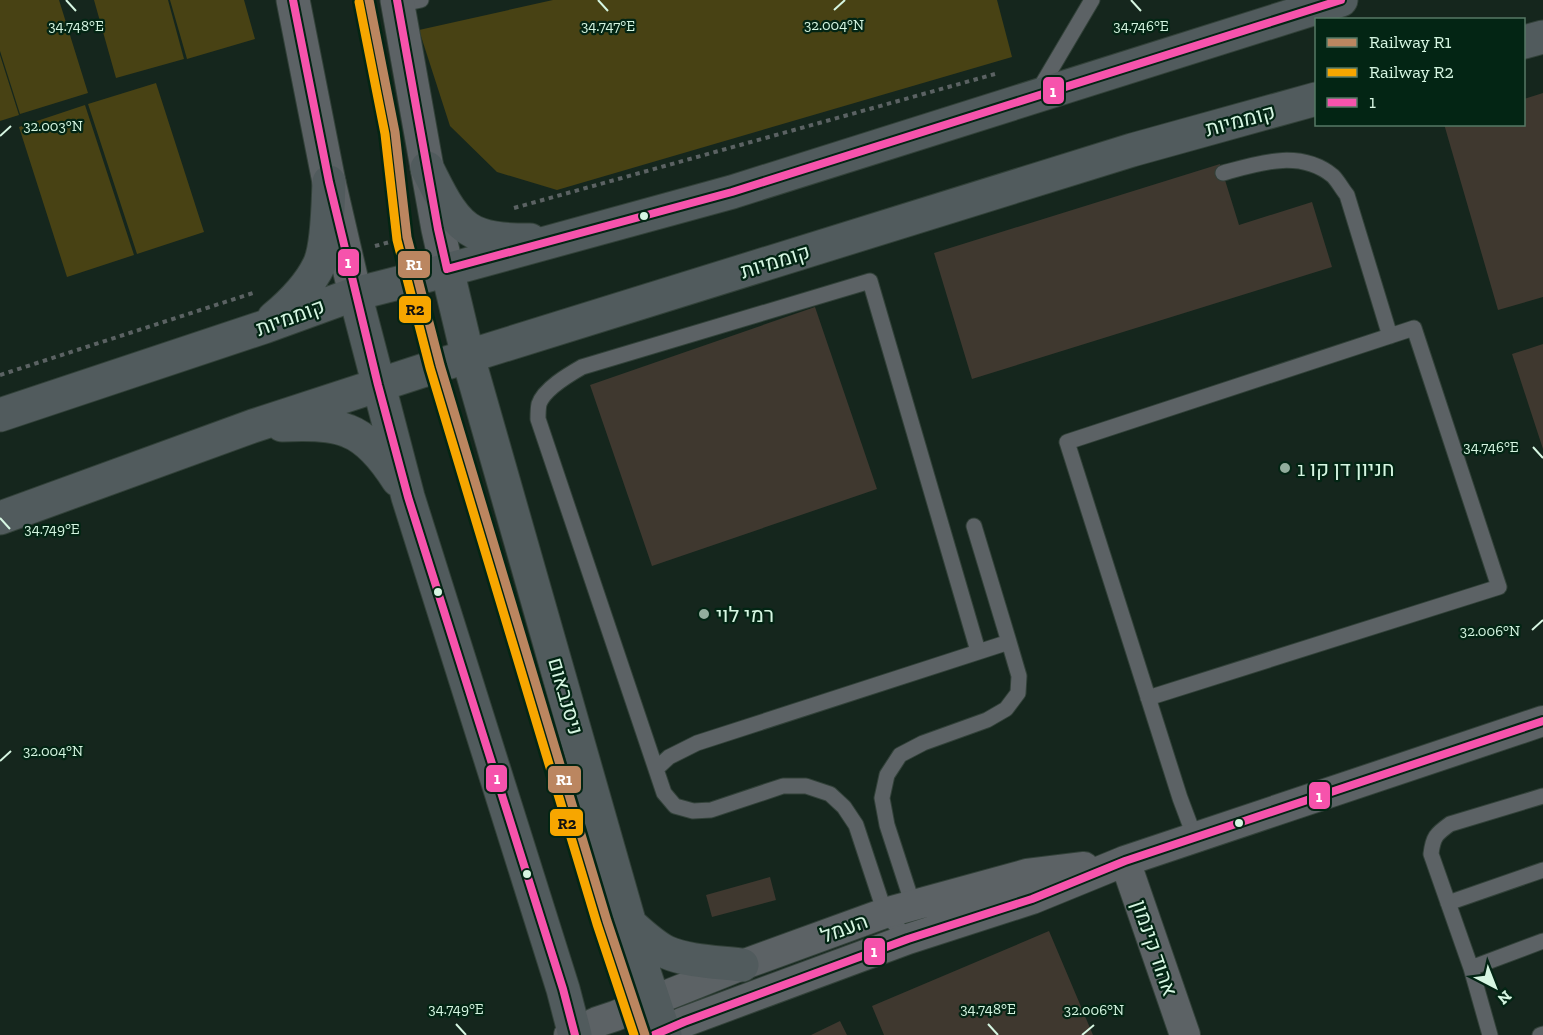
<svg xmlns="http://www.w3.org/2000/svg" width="1543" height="1035" font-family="'Zilla Slab',Heebo,serif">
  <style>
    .green { fill: #484214 }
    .building { fill: #3f382f }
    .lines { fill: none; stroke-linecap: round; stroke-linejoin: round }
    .service-casing { stroke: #324139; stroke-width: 17 }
    .minor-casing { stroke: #324139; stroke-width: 32 }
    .tertiary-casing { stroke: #324139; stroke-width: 35 }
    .secondary-casing { stroke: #324139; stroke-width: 35 }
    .path { stroke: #5b6263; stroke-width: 4; stroke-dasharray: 4.5 4.5; stroke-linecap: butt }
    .service { stroke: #5c6265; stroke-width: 15 }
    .minor { stroke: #5c6265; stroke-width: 30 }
    .tertiary { stroke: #5c6265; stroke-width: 33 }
    .secondary { stroke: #515b5d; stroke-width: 33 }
    .bus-1-casing { stroke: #032514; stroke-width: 12 }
    .bus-1 { stroke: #f653ac; stroke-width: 8 }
    .rail-1-casing { stroke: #032514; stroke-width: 14 }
    .rail-2-casing { stroke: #032514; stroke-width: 14 }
    .rail-1 { stroke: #bb8660; stroke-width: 9 }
    .rail-2 { stroke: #f7a600; stroke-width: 9 }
    .ticks { fill: none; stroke: #d6f6e2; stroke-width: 2 }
    .bus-dot { fill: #d6f6e2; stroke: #032514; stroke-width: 2 }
    .poi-dot { fill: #92ad9d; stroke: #032514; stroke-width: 2 }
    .labels { text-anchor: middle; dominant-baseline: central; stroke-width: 4.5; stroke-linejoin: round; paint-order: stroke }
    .street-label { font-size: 21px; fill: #d6f6e2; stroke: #032514 }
    .poi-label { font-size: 21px; fill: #d6f6e2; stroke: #032514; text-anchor: start }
    .ticks-label { font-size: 15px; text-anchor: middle; fill: #d6f6e2; stroke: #032514; stroke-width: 4.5; stroke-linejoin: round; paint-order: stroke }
    .line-badge { stroke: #032514; stroke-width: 2 }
    .badge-label { font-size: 16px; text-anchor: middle; font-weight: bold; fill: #fff }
    .pale-badge-label { font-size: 16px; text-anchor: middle; font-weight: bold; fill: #111 }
  </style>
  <rect width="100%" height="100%" fill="#15261d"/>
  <path class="green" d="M0,0h59l29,93 -68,21 -20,-63z
    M94,0h74l16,59 -68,19z
    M170,0h74l11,39 -68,20z
    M553,0h444l15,57 -455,133 -60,-18 -47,-46 -31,-96z
    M0,55l19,60 -19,6z
    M156,83l48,149 -67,22 -49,-150z
    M85,105l49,150 -67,22 -48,-150z"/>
  <path class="building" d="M1543,93v204l-45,13 -54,-186h80v-25z
    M1220,164l19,61 73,-23 20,65 -360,112 -38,-126z
    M815,307l62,182 -225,77 -62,-181z
    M1543,344v105l-31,-95z
    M770,877l6,23 -64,17 -6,-22z
    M1049,931l44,104h-209l-12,-29z
    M840,1021l7,14h-36z"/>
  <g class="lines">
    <defs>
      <path id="service" d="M398,5l23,-5
        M1037,93l55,-93
        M1223,173c36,-10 77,-24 110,3 5,5 9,13 14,19l43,141
        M974,526l35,116
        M1148,698l351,-111 -85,-259 -347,114 113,356 15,40
        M656,769l13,-12 28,-14 312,-101 10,34 -1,17 -12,16 -19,11 -64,23 -23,12 -13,20 -5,23 5,27 26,80 -1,4
        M1448,903l95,-33
        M908,936v3l-23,-26 -29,-88 -12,-18 -14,-13 -24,-8h-23l-72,24 -18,1 -18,-5 -11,-13 -126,-374c0,-4 0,-10 1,-15 5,-15 29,-29 43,-37l288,-86 108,370
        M1471,968l72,-27
        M1490,1035l-19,-67 -40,-114c2,-17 5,-20 19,-30l93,-28
        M1540,1035l3,-1"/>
      <path id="minor" d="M1125,861l60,174
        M569,1035l28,-13 18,-6 127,-51 143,-52 142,-39 57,-7
        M654,1035l30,-13 224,-83 124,-40 93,-38 418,-140"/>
      <path id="tertiary" d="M293,0l36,182 26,112
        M397,0l41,229 9,40"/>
      <path id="secondary" d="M1524,42l19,-5
        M427,168c11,21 24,53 47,64 17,8 38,8 56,8
        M447,269l21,88 173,606 24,72
        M355,294l53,203 155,492 12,46
        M274,318c18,-15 35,-32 45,-53 9,-18 9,-62 10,-83
        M0,415l264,-88 91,-33 63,-16 314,-86 609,-192
        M282,425c20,-1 48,-2 66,6 21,8 38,30 50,49
        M0,518l253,-92 187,-61 692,-215 184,-51
        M632,926c10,9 22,20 34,26 23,10 52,10 76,13"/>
    </defs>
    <use href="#service" class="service-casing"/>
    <use href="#minor" class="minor-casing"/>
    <use href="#tertiary" class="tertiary-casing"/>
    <use href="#secondary" class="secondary-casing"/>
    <path class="path" d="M514,208l481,-134
      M375,246l33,-9
      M0,375l256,-83"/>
    <use href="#service" class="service"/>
    <use href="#minor" class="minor"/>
    <use href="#tertiary" class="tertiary"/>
    <use href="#secondary" class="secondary"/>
    <defs>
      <path id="bus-1" d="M293,0l36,182 49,203 30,112 155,492 12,46
        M397,0l41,229 9,40 285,-77 609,-192
        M654,1035l30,-13 224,-83 124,-40 93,-38 418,-140"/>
    </defs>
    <use href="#bus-1" class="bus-1-casing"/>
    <use href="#bus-1" class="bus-1"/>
    <defs>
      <path id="rail-1" d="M369,0l26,132 12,105 33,128 167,556 38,114"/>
      <path id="rail-2" d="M359,2l26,132 12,106 33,128 167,556 37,111"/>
    </defs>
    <use href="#rail-1" class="rail-1-casing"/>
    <use href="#rail-2" class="rail-2-casing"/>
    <use href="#rail-1" class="rail-1"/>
    <use href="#rail-2" class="rail-2"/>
  </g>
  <path class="ticks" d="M66,0l10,11M598,0l10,11M1131,0l10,11M834,10l11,-10M0,136l11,-10M1533,447l10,11M0,518l10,11M1532,630l11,-10M0,761l11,-10M456,1024l10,11M988,1024l10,11M1082,1035l12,-10"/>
  <g class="bus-dot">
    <circle cx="644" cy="216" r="5"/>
    <circle cx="438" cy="592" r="5"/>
    <circle cx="1239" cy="823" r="5"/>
    <circle cx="527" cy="874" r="5"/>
  </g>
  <g class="poi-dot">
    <circle cx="1285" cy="468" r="6"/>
    <circle cx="704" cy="614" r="6"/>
  </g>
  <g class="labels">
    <g class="street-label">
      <text transform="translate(1240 120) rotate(-15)">קוממיות</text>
      <text transform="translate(775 261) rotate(-17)">קוממיות</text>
      <text transform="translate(290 317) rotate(-20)">קוממיות</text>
      <text transform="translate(566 696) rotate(74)">ניסנבאום</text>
      <text transform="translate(844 928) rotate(-20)">העמל</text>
      <text transform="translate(1155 948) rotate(71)">אהוד קינמון</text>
    </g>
    <g class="poi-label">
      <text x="1297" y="468">חניון דן קו 1</text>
      <text x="716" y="614">רמי לוי</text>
    </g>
  </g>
  <g class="ticks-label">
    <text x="834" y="30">32.004°N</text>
    <text x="76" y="31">34.748°E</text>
    <text x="608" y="31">34.747°E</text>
    <text x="1141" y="31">34.746°E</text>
    <text x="53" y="131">32.003°N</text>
    <text x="1491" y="452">34.746°E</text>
    <text x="52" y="534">34.749°E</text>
    <text x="1490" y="636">32.006°N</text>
    <text x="53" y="756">32.004°N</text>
    <text x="456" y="1014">34.749°E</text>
    <text x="988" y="1014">34.748°E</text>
    <text x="1094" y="1015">32.006°N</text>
  </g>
  <g class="line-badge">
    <rect x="1042" y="76" width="23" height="29" rx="6" fill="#f653ac"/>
    <rect x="337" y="248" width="23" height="29" rx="6" fill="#f653ac"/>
    <rect x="397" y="250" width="34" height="29" rx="6" fill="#bb8660"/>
    <rect x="398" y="295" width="34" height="29" rx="6" fill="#f7a600"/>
    <rect x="485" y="764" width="23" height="29" rx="6" fill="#f653ac"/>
    <rect x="547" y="765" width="35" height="29" rx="6" fill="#bb8660"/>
    <rect x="1308" y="781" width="23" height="29" rx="6" fill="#f653ac"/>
    <rect x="549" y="808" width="35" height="29" rx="6" fill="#f7a600"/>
    <rect x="863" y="937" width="23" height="29" rx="6" fill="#f653ac"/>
  </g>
  <g class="badge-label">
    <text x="1053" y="97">1</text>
    <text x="348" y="268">1</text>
    <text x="414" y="270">R1</text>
    <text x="497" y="784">1</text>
    <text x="564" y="785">R1</text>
    <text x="1319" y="802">1</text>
    <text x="874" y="957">1</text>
  </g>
  <g class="pale-badge-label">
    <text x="415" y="315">R2</text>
    <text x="567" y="829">R2</text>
  </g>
  <rect x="1315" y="18" width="210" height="108" fill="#032514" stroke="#577966" stroke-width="1.5"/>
  <rect x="1327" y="38" width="30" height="9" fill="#bb8660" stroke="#577966" stroke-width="1.5"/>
  <text x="1369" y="48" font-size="18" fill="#d6f6e2">Railway R1</text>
  <rect x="1327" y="68" width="30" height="9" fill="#f7a600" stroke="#577966" stroke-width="1.5"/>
  <text x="1369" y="78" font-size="18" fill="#d6f6e2">Railway R2</text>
  <rect x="1327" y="98" width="30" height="9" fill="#f653ac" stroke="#577966" stroke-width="1.5"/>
  <text x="1369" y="108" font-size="18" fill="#d6f6e2">1</text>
  <g transform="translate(1495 987) rotate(138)" stroke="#032514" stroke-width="4.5" paint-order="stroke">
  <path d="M0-4.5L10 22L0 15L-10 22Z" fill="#d6f6e2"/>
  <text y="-9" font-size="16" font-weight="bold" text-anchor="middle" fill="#d6f6e2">N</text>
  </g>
</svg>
